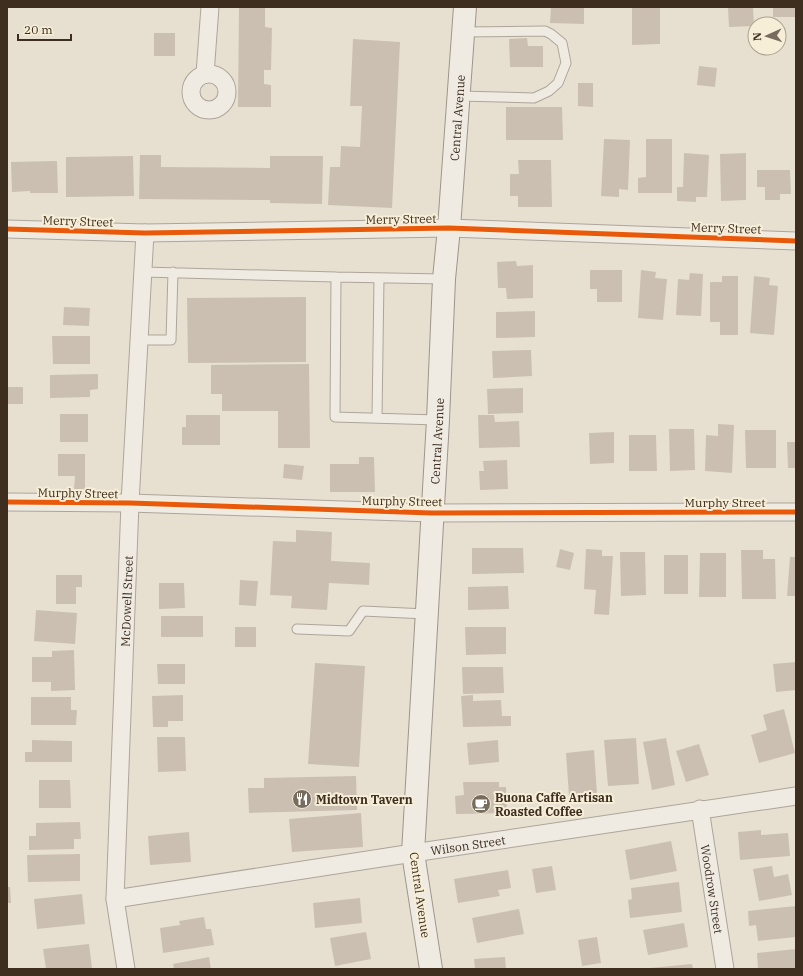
<svg xmlns="http://www.w3.org/2000/svg" width="803" height="976" font-family="'IBM Plex Serif',serif">
  <style>
    .building { fill: #cbbfb2 }
    .lines { fill: none; stroke-linecap: round; stroke-linejoin: round }
    .lane-casing { stroke: #ada599; stroke-width: 11 }
    .street-casing { stroke: #ada599; stroke-width: 19 }
    .secondary-casing { stroke: #9c958a; stroke-width: 24 }
    .lane { stroke: #efebe3; stroke-width: 9 }
    .street { stroke: #efebe3; stroke-width: 17 }
    .secondary { stroke: #efebe3; stroke-width: 22 }
    .cycleway-casing { stroke: #f7eed8; stroke-width: 8 }
    .cycleway { stroke: #e8590c; stroke-width: 5 }
    .labels { text-anchor: middle; dominant-baseline: central; stroke-width: 4; stroke-linejoin: round; paint-order: stroke }
    .street-label { font-size: 12px; fill: #3d2e20; stroke: #f7eed8 }
    .poi-label { font-size: 12px; font-weight: bold; fill: #3d2e20; stroke: #f7eed8; text-anchor: start }
  </style>
  <rect width="100%" height="100%" fill="#e7e0d1"/>
  <path class="building" d="M239,7h26v20l7,1 -1,42h-7v14l7,1v22h-33z
    M551,7h33v17l-34,-1z
    M632,7h28v37l-28,1z
    M728,7h25l1,19 -25,1z
    M773,7h23v10h-23z
    M154,33h21v23h-21z
    M527,38l1,8h15v21h-33l-1,-28z
    M353,39l47,3 -8,166 -64,-3 2,-38h10l1,-21 19,1 2,-41h-12z
    M699,66l18,2 -2,19 -18,-2z
    M578,83h15v24l-15,-1z
    M506,107h56l1,33h-57z
    M604,139l26,1 -2,50 -9,-1v8l-18,-1z
    M646,139h26v54h-34v-15l8,-1z
    M684,153l25,2 -2,42h-11v5l-19,-1v-14h6z
    M746,153v47l-25,1 -1,-47z
    M140,155h21v12l109,1v-12h53l-1,48 -52,-1v-3l-131,-1z
    M133,156l1,40 -68,1v-40z
    M518,160h33l1,47h-34v-11h-8v-22h9z
    M57,161l1,32h-28v-2l-18,1 -1,-30z
    M757,170h33l1,24h-11v6h-15v-13h-8z
    M516,261l1,5 16,-1v33l-26,1 -1,-11h-8l-1,-26z
    M590,270h32v32h-25v-13h-7z
    M641,270l15,2 -1,6 12,1 -4,41 -25,-2z
    M690,273l13,1 -2,42 -25,-1 2,-36 11,1z
    M722,276h16v59h-18v-13h-10v-40h12z
    M754,276l16,2 -1,7 9,1 -4,49 -24,-2z
    M306,297v65l-118,1 -1,-65z
    M64,307l26,1 -1,18 -26,-1z
    M535,311v26l-39,1v-26z
    M52,336h38v28h-37z
    M531,350l1,26 -39,2 -1,-27z
    M309,364l1,84h-32v-37h-56v-17h-11v-29z
    M98,374v15l-8,1v7l-40,1v-23z
    M7,387h16v17h-16z
    M523,388v25l-35,1 -1,-25z
    M60,414h28v28h-28z
    M186,415h34v30h-38v-18h4z
    M478,415h16l1,7 24,-1 1,26 -41,1z
    M718,424l16,1 -2,48 -27,-2 1,-36 12,1z
    M669,429h25l1,41 -25,1z
    M745,430h31v38h-30z
    M614,432v31l-24,1 -1,-31z
    M629,435h27l1,36h-28z
    M787,442h9v26h-8z
    M58,454h27v35h-11l1,-13h-17z
    M359,457h15l1,35h-45v-28h29z
    M507,460l1,29 -28,1 -1,-19h5l-1,-10z
    M284,464l20,2 -2,14 -19,-2z
    M296,530l36,2 -1,29 39,2 -1,22 -40,-2 -2,27 -36,-2 1,-12 -22,-1 3,-54 23,1z
    M472,548h51l1,25 -52,1z
    M560,549l14,4 -4,17 -14,-3z
    M586,549l16,1v6h11l-4,59 -15,-1 2,-24 -12,-1z
    M741,550h22v9h12l1,40h-34z
    M620,552h25l1,43 -25,1z
    M700,553h26v44h-27z
    M664,555h24v39h-24z
    M790,557h6v39h-9z
    M56,575h26v12h-6v17h-20z
    M240,580l18,1 -2,25 -17,-1z
    M159,583h25l1,25 -26,1z
    M508,586l1,23 -41,1v-23z
    M36,610l41,3 -2,31 -41,-3z
    M161,616h42v21h-42z
    M235,627h21v20h-21z
    M465,627h41v27l-40,1z
    M74,650l1,40 -24,1v-9h-19v-25h20v-6z
    M796,662v28l-20,2 -3,-28z
    M315,663l50,3 -6,101 -51,-3z
    M157,664h28v20h-27z
    M462,667h41l1,26 -41,1z
    M183,695v26h-15v6h-15l-1,-31z
    M473,695v6l28,-1 1,16h9v10l-48,1 -2,-31z
    M31,697h40v13h6l-1,15h-45z
    M784,709l11,44 -36,10 -8,-28 16,-5 -4,-15z
    M157,737h28l1,34 -28,1z
    M636,738l3,46 -31,2 -4,-46z
    M666,738l9,47 -23,5 -9,-48z
    M32,740l40,1v21h-47v-10h7z
    M498,740l1,22 -30,3 -2,-22z
    M699,744l10,31 -23,7 -10,-31z
    M594,750l3,44 -28,2 -3,-43z
    M356,776l1,34 -108,3 -1,-25h16v-10z
    M39,780h31l1,28h-32z
    M463,782h36v5h7l1,26 -51,1 -1,-18 9,-1z
    M361,813l2,34 -71,5 -3,-33z
    M80,822l1,17h-7v10l-45,1v-14h7v-13z
    M761,830v5l27,-2 2,23 -50,4 -2,-28z
    M189,832l2,30 -41,3 -2,-29z
    M671,841l6,30 -47,9 -5,-30z
    M80,854v27l-52,1 -1,-27z
    M552,866l4,24 -20,3 -4,-24z
    M772,866l2,11 14,-3 4,21 -33,6 -6,-32z
    M508,870l3,18 -13,2 2,6 -42,7 -4,-24z
    M679,882l3,30 -52,6 -2,-18 4,-1 -1,-11z
    M7,887h3l1,16h-4z
    M82,894l3,30 -48,5 -3,-30z
    M360,898l2,25 -47,5 -2,-25z
    M796,906v31l-38,4 -2,-16 -7,1 -1,-15z
    M519,909l5,25 -47,9 -5,-25z
    M204,917l2,12h5l3,16 -51,8 -3,-25 20,-3 -1,-4z
    M684,923l4,24 -40,8 -5,-25z
    M366,932l5,27 -36,7 -5,-28z
    M597,937l4,26 -19,3 -4,-26z
    M89,944l3,24 -46,1 -3,-20z
    M796,949v20h-38l-1,-16z
    M209,957l2,12h-37l-1,-5z
    M505,957l1,12h-31l-1,-10z
    M692,964l1,5h-43v-1z"/>
  <g class="lines">
    <defs>
      <path id="lane" d="M458,96l76,2 15,-7 9,-8 8,-20 -4,-20 -11,-9 -6,-3 -82,1
        M143,272l193,5 -1,140 103,3
        M336,277l108,2
        M140,340h31l2,-68
        M377,418l2,-140
        M297,629l52,2 14,-20 63,3"/>
      <g id="street">
        <circle cx="209" cy="92" r="18"/>
        <path d="M205,74l5,-67"/>
        <path d="M7,229l138,4 304,-5 347,13"/>
        <path d="M7,502l123,1 302,10 364,-1"/>
        <path id="s1" d="M700,809l25,160"/>
        <path id="s2" d="M115,899l298,-46 383,-57"/>
        <path id="s3" d="M126,969l-11,-70 15,-396 15,-270"/>
      </g>
      <g id="secondary">
        <path id="s4" d="M431,969l-18,-116 25,-433 6,-141 5,-51 16,-221"/>
      </g>
    </defs>
    <use href="#lane" class="lane-casing"/>
    <use href="#street" class="street-casing"/>
    <use href="#secondary" class="secondary-casing"/>
    <use href="#lane" class="lane"/>
    <use href="#street" class="street"/>
    <use href="#secondary" class="secondary"/>
    <defs>
      <path id="cycleway" d="M7,229l138,4 304,-5 347,13
        M7,502l123,1 302,10 364,-1"/>
    </defs>
    <use href="#cycleway" class="cycleway-casing"/>
    <use href="#cycleway" class="cycleway"/>
  </g>
  <defs>
    <symbol id="restaurant-disc" viewBox="-11 -11 22 22"><circle r="9.5" fill="#786c5e" stroke="#f7eed8"/><path d="M-5-6h1v4h1v-4h1v4h1v-4h1v5L-1.5 .5V6h-2V.5L-5-1ZM5-6V6H3V1.5H1.5Q1.5-4 5-6Z" fill="#fff"/></symbol>
    <symbol id="cafe-disc" viewBox="-11 -11 22 22"><circle r="9.5" fill="#786c5e" stroke="#f7eed8"/><path d="M-5.5-4.5H6V0H3Q3 3.5 0 3.5H-2.5Q-5.5 3.5-5.5 0ZM3-3.2v2h1.7v-2ZM-6 4.5H4V6H-6Z" fill="#fff"/></symbol>
  </defs>
  <g fill-rule="evenodd">
    <use href="#restaurant-disc" x="291" y="788" width="22" height="22"/>
    <use href="#cafe-disc" x="470" y="793" width="22" height="22"/>
  </g>
  <g class="labels">
    <g class="street-label">
      <text stroke="none"><textPath href="#s4" startOffset="854">Central Avenue</textPath></text>
      <text transform="translate(401 219) rotate(-1)">Merry Street</text>
      <text transform="translate(78 221) rotate(2)">Merry Street</text>
      <text transform="translate(726 228) rotate(2)">Merry Street</text>
      <text stroke="none"><textPath href="#s4" startOffset="530">Central Avenue</textPath></text>
      <text transform="translate(78 493) rotate(1)">Murphy Street</text>
      <text transform="translate(402 501) rotate(1)">Murphy Street</text>
      <text x="725" y="502">Murphy Street</text>
      <text stroke="none"><textPath href="#s3" startOffset="369">McDowell Street</textPath></text>
      <text stroke="none"><textPath href="#s2" startOffset="357">Wilson Street</textPath></text>
      <text stroke="none"><textPath href="#s1" startOffset="81">Woodrow Street</textPath></text>
      <text transform="translate(420 895) rotate(82)">Central Avenue</text>
    </g>
    <g class="poi-label">
      <text x="495" y="797">Buona Caffe Artisan<tspan x="495" dy="14">Roasted Coffee</tspan></text>
      <text x="316" y="799">Midtown Tavern</text>
    </g>
  </g>
  <rect width="803" height="976" fill="none" stroke="#3d2e20" stroke-width="16"/>
  <g transform="translate(767 36) rotate(267)"><circle r="19" fill="#f7eed8" stroke="#ada18e"/>
  <path d="M0-3L7 15L0 10L-7 15Z" fill="#786c5e"/>
  <text y="-6" font-size="11" font-weight="bold" text-anchor="middle" fill="#3d2e20">N</text>
  </g>
  <path d="M18 34v6h53v-6" fill="none" stroke="#3d2e20" stroke-width="2"/>
  <text x="24" y="34" font-size="12" fill="#3d2e20" stroke="#f7eed8" stroke-width="3" paint-order="stroke">20 m</text>
</svg>
